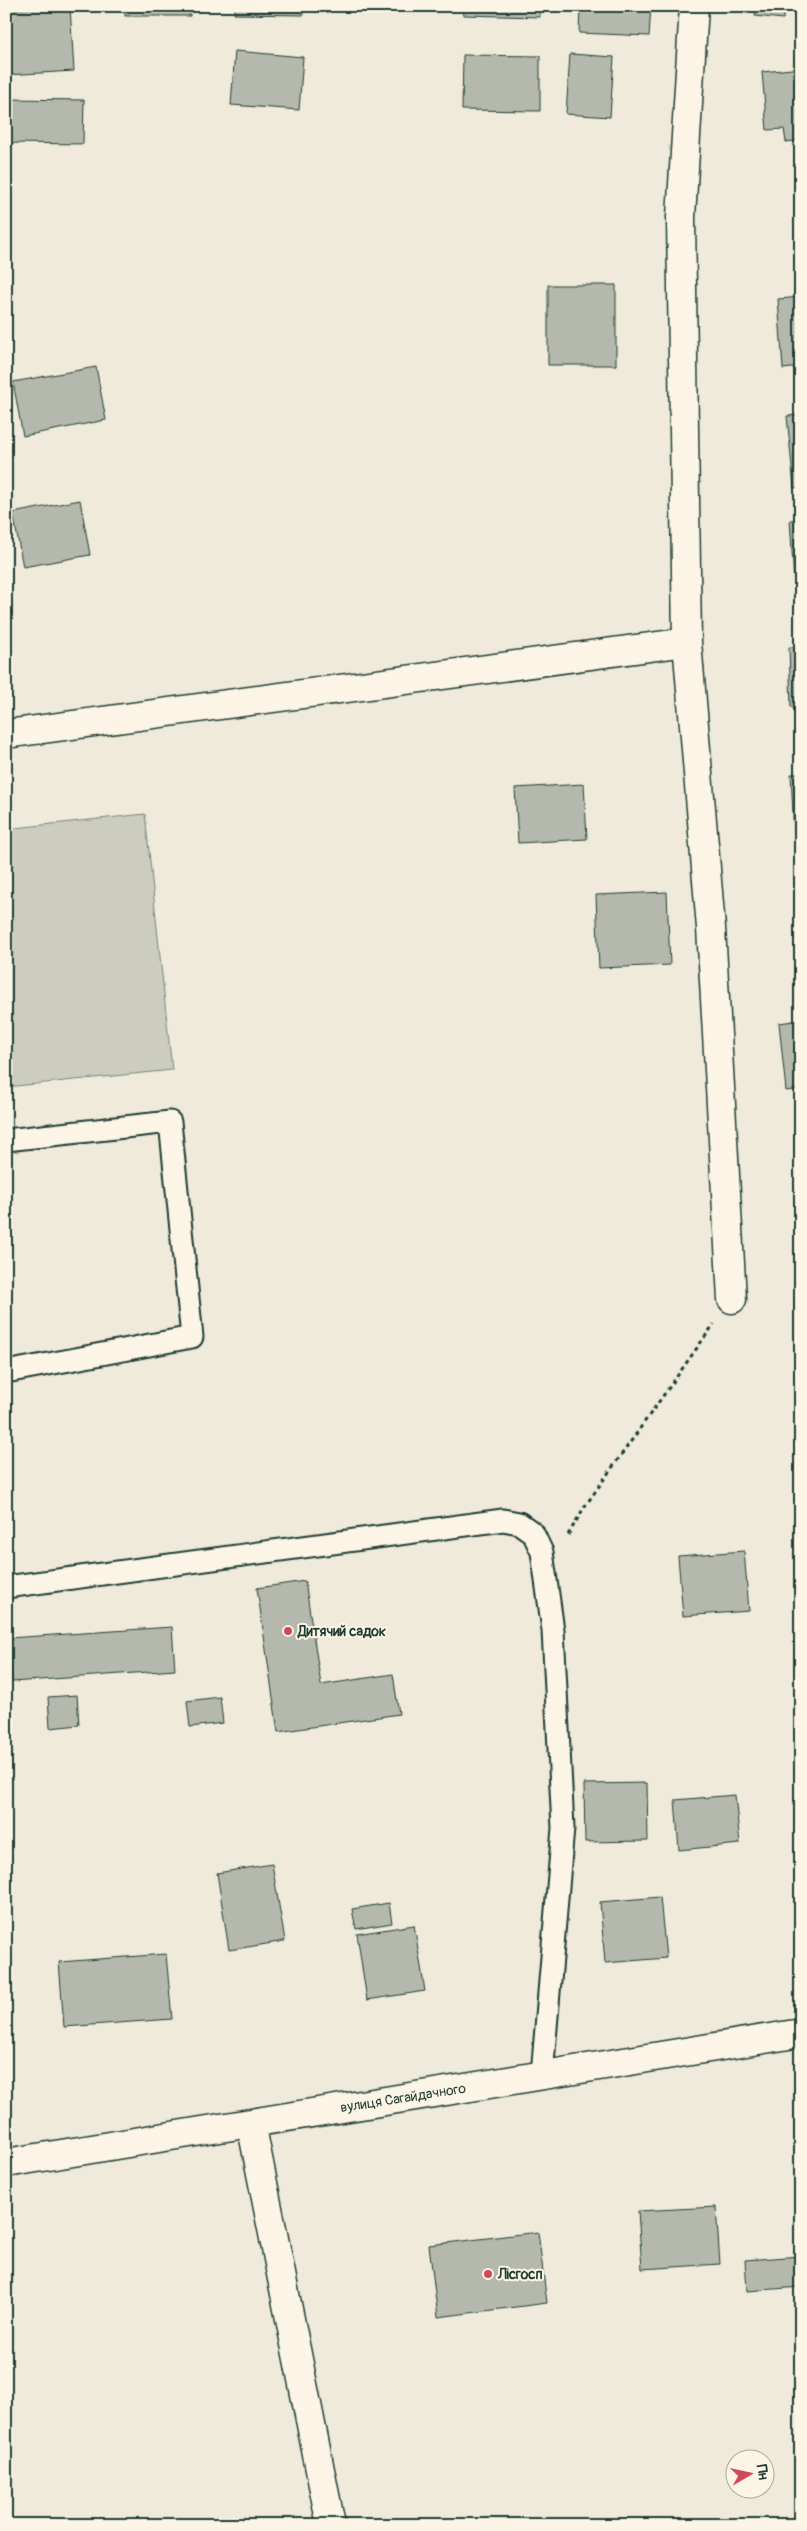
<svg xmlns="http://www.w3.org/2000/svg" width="807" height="2531" font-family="Pangolin,sans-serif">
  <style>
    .green { fill: #cccdbf; stroke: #76857a }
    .building { fill: #b5b9ad; stroke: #1f3d34 }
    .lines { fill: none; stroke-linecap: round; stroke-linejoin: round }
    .service-casing { stroke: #1f3d34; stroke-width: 25 }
    .minor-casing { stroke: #1f3d34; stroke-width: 31 }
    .path { stroke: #1f3d34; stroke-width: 3; stroke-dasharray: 4 4; stroke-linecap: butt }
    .service { stroke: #fcf5e5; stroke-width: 21 }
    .minor { stroke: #fcf5e5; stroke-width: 28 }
    .poi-dot { fill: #d1495b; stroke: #fcf5e5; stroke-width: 2 }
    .labels { text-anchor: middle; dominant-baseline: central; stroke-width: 4; stroke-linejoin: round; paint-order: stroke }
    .poi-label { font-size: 14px; font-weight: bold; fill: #1f3d34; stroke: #fcf5e5; text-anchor: start }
    .street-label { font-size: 14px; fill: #1f3d34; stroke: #fcf5e5 }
  </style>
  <rect width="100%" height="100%" fill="#efeada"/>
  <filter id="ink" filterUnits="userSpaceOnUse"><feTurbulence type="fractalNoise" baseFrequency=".02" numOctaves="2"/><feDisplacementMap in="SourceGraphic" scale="10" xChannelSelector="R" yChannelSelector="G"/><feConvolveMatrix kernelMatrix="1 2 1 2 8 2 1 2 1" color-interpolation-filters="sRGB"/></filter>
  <g filter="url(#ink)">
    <path class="green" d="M145,814l27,256 -166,17v-258z"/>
    <path class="building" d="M70,6l4,65 -68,4v-65z
      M125,6h65v10h-65z
      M235,6h68v9l-69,-1z
      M464,6h76v11l-77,-2z
      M580,6h71l-2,30 -70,-3z
      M756,6h28l-1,13 -28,-3z
      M235,51l68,6 -4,53 -68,-5z
      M570,54l44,3 -4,60 -44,-3z
      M463,55l77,1v55l-78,-1z
      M801,68v72l-15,2 -2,-13 -17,1 -5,-58z
      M6,99l78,1 -1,44 -77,-1z
      M548,285h68v80h-68z
      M801,297v70l-18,2 -5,-70z
      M96,367l10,53 -83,16 -10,-54z
      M801,415v72l-7,1 -7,-72z
      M80,500l10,55 -67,12 -10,-54z
      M801,519v62l-7,1 -4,-62z
      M789,647h12v60h-10z
      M791,774h10v62h-7z
      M584,784l3,55 -69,4 -3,-55z
      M667,892l3,73 -71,3 -3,-73z
      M801,1020v69l-15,2 -7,-68z
      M744,1551l5,60 -66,5 -5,-60z
      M305,1581l16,104 72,-11 6,40 -121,18 -21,-144z
      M172,1627l3,43 -163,12 -3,-44z
      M77,1695l2,30 -29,3 -2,-31z
      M220,1697l3,26 -33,4 -3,-26z
      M647,1783l1,58 -63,1 -1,-58z
      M735,1795l5,49 -61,6 -4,-50z
      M272,1864l13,77 -56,9 -12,-77z
      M660,1897l6,61 -61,5 -5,-61z
      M389,1903l3,20 -36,6 -4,-20z
      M414,1925l11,66 -58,9 -10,-66z
      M166,1954l6,65 -108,8 -5,-65z
      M716,2207l4,57 -78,5 -4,-58z
      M538,2232l9,71 -109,14 -9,-72z
      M801,2256v31l-54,4 -2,-31z"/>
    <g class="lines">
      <defs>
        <path id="service" d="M6,1140l164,-18 22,215 -186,35
          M6,1587l497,-67 16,3 14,10 9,19 11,78 10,198 -21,247"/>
        <path id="minor" d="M694,6l-13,211 6,425 24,286 21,371
          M6,734l681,-92
          M251,2123l80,402
          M6,2163l795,-130"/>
      </defs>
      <use href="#service" class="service-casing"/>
      <use href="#minor" class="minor-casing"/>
      <path class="path" d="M568,1535l17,-29 129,-182"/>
      <use href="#service" class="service"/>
      <use href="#minor" class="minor"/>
    </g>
  </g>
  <g class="poi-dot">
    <circle cx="288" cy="1631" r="5"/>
    <circle cx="488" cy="2274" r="5"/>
  </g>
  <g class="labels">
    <g class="poi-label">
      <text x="298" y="1631">Дитячий садок</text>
      <text x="498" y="2274">Лісгосп</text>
    </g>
    <g class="street-label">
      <text transform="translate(403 2098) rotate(-9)">вулиця Сагайдачного</text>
    </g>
  </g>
  <rect width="807" height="2531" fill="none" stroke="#fcf5e5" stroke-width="25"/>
  <rect x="12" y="12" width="782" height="2506" fill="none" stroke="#1f3d34" stroke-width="2" filter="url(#ink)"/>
  <g transform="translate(750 2474) rotate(81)"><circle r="24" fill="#fcf5e5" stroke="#a4ab9e"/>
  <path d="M0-4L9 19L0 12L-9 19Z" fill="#d1495b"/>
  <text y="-8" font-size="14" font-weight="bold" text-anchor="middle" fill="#1f3d34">Пн</text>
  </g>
</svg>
